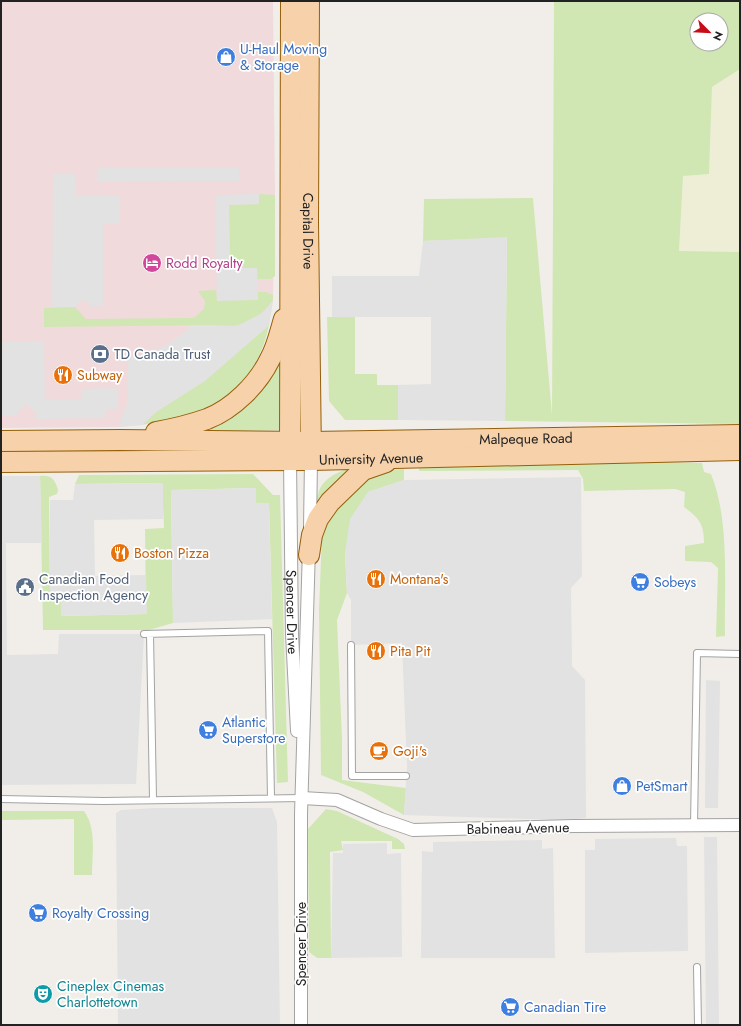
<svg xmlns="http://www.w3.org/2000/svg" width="741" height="1026" font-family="Jost,sans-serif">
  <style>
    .commercial { fill: #f0dadb }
    .farmland { fill: #eeeed6 }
    .grass { fill: #d0e7b3; fill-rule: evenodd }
    .parking { fill: #e2e2e2 }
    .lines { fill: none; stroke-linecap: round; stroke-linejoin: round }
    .lane-casing { stroke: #a3a3a3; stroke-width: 8 }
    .street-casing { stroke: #a3a3a3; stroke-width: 14 }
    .primary-casing { stroke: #955f0a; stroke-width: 22 }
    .lane { stroke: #fff; stroke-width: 6 }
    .street { stroke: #fff; stroke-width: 12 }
    .primary { stroke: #f6d1a9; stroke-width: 20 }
    .labels { text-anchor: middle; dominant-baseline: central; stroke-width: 3.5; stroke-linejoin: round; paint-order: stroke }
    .shop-label { font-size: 14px; fill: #366cbe; stroke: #fff; text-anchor: start }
    .street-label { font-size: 14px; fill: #222; stroke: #fff }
    .hotel-label { font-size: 14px; fill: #b23c85; stroke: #fff; text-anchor: start }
    .service-label { font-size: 14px; fill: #4e5e75; stroke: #fff; text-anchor: start }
    .food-label { font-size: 14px; fill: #c56008; stroke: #fff; text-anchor: start }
    .culture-label { font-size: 14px; fill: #0d838f; stroke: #fff; text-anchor: start }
  </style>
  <rect width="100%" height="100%" fill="#f1eee9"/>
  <path class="commercial" d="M1,1h272l2,194 -2,105 -4,25 -127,100 -23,2 -118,1z"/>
  <path class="farmland" d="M740,69v183l-61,-1 4,-76 26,-1 3,-87z"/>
  <path class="grass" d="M554,1h186v68l-28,18 -3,87 -26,2 -4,75 61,1v172l-235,-3 2,-183 -84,3 1,-42 109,-1 19,217zM697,20h24v24h-24z
    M259,194l16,1v81l-5,3h-13v-11h-27l-1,-63 30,-1z
    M216,290l1,10h41v-8h8l7,3v5c-17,23 -32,28 -60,25l-169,2v-19l31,-1 11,12 108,-1 10,-9 1,-8 -7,-10z
    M327,317h28v57h22v11h21v35h-53l-16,-19z
    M269,325c-7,34 -26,67 -59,82 -21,9 -46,13 -68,18l14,-13 49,-32z
    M282,354l-1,76 -84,2 11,-3 16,-7z
    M620,461l82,2 2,9 7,2c19,46 13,112 14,162l-9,1 2,-69 -7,-6 -26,-1v-15l19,-3c0,-19 -5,-25 -20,-36l1,-15 -10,-3 -91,2 -1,-12 -5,-9 -159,1v-4z
    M404,469v11l-36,12 -23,61 2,40 -10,27 5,120v40l64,8 -2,27 -41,-23 -42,-17 -2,-165 3,-76 4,-11 30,-38 23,-15z
    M344,470h7l-36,48c1,-25 3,-38 29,-48z
    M253,474l20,21h7l8,287 -11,1 -8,-280h-13l-1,-15 -84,2 2,133 -24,7h-106l-3,-154c11,-1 15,3 18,14l-1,4 -8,3 1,98 11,1v20l85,-2 -1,-85 19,-1 -2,-45 -87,1 4,-9z
    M326,809l11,2 61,28 6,5 1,5h-13v-8h-51l2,9 -13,2 1,106h-14l-8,-6 -1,-123z
    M1,811h83c13,18 8,43 8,64h-18v-56l-73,1z"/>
  <path class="parking" d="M239,167v14l-142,1v-14z
    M53,174h22l1,21h44v28h-17v83l-12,1 -7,-8 -9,8h-23z
    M259,194v10l-30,1 1,63h27l1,32 -41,1 -2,-106z
    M507,237l-2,184 -107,-1v-35l33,-1v-67h-99v-41h87l4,-35z
    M273,300l-4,25 -64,56 -49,31 -14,13 -23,2 8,-23 1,-47 14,-2 21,-8 24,-16 3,-6 47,1 27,-14z
    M44,341l1,58h36v-10l37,-1v22h-13v8l-69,1v-6l-10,-9 -9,9v3h-16v-74z
    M1,476h39l2,67h-36l1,112 51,-1 1,-20h85l-8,150 -135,1z
    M581,477l1,99 -11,12 1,78 13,14 1,138 -25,2 -157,-5 3,-48 -5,-124 -51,2v-45l-4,-7 -2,-40 5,-34 18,-27 36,-12z
    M163,483v36l-69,1 1,56 51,-1 1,39 -86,2v-20l-11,-1v-95h23l2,-16z
    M256,488v15h13l3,116 -99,4 -2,-133z
    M706,680l14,1 -2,127h-13z
    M155,808h117l5,14 3,203h-162l-2,-212 5,-3z
    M704,837h13l2,188h-13z
    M676,838l1,8h10l1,105 -103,2v-103h10v-11z
    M542,840v9l11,-1 2,110h-134l1,-107 11,1v-10z
    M387,843v11l14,-1 1,104 -71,1 2,-105h10v-9z"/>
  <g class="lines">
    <defs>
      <path id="lane" d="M144,634l124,-3 3,167
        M150,634l3,165
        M351,645l1,131h54
        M1,799l103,2 198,-3
        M694,825l3,-172 43,1
        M697,967l1,58"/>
      <g id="street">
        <path id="s1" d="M290,460l2,174 5,97"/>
        <path d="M310,528l1,-68"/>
        <path d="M302,798l35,2 44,19 32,11 161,-4 166,-1"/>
        <path d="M301,1025v-211l8,-266"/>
      </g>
      <g id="primary">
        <path id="s2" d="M309,1l-1,221 3,233"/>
        <path d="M156,432c17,-3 34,-7 51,-13 26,-10 51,-35 63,-60 7,-12 10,-27 14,-40"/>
        <path id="s3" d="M1,441l119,-1 191,2 429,-7"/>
        <path d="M290,454l1,-453"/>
        <path id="s4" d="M1,462l310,-2 429,-10"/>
        <path d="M309,555l3,-20 6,-16 12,-17 33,-32 23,-8"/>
      </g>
    </defs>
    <use href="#lane" class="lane-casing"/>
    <use href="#street" class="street-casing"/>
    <use href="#primary" class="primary-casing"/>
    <use href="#lane" class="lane"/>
    <use href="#street" class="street"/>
    <use href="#primary" class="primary"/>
  </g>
  <defs>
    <symbol id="shop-disc" viewBox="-11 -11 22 22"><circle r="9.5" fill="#3f7fe0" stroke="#fff"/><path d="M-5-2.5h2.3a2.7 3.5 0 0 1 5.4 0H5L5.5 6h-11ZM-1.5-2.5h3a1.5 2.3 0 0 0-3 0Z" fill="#fff"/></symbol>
    <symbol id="hotel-disc" viewBox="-11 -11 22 22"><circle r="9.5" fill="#d1479c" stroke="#fff"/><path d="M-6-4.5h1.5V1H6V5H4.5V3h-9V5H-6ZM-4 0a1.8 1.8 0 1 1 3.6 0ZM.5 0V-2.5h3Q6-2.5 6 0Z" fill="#fff"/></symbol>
    <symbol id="bank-disc" viewBox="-11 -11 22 22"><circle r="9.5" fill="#5c6f8a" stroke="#fff"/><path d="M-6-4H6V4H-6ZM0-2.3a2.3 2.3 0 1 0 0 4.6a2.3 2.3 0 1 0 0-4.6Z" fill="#fff"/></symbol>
    <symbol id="restaurant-disc" viewBox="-11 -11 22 22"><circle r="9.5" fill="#e8710a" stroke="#fff"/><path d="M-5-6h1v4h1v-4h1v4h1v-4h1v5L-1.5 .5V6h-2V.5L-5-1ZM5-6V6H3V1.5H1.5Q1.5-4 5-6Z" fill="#fff"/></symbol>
    <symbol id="supermarket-disc" viewBox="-11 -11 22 22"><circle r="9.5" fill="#3f7fe0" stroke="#fff"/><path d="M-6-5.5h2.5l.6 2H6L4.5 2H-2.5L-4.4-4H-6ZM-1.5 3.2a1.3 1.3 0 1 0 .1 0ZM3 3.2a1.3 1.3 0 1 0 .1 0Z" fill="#fff"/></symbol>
    <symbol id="civic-disc" viewBox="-11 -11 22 22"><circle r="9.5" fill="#5c6f8a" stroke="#fff"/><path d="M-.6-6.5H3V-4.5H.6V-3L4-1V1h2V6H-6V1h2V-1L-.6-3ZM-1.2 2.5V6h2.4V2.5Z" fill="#fff"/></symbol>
    <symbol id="cafe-disc" viewBox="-11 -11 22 22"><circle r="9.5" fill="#e8710a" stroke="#fff"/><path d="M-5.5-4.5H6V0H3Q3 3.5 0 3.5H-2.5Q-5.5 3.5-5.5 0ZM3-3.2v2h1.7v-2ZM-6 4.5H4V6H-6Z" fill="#fff"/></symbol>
    <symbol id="theatre-disc" viewBox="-11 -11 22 22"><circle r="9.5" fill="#0f9aa8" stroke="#fff"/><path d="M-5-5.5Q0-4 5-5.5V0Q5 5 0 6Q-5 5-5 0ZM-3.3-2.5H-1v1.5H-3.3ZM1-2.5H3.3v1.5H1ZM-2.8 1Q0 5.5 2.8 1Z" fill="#fff"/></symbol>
  </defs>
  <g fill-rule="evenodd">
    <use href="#shop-disc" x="215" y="46" width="22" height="22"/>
    <use href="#hotel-disc" x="141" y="252" width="22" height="22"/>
    <use href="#bank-disc" x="89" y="343" width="22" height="22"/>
    <use href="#restaurant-disc" x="52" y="364" width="22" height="22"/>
    <use href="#restaurant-disc" x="109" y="542" width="22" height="22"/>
    <use href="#restaurant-disc" x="365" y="568" width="22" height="22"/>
    <use href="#supermarket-disc" x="629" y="571" width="22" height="22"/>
    <use href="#civic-disc" x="14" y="576" width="22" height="22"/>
    <use href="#restaurant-disc" x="365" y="640" width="22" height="22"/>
    <use href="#supermarket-disc" x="197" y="719" width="22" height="22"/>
    <use href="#cafe-disc" x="368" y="740" width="22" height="22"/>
    <use href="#shop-disc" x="611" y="775" width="22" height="22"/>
    <use href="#supermarket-disc" x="27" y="902" width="22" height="22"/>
    <use href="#theatre-disc" x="32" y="983" width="22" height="22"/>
    <use href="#supermarket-disc" x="499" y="996" width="22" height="22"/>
  </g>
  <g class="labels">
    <g class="shop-label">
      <text x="240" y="49">U-Haul Moving<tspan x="240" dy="16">&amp; Storage</tspan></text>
      <text x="654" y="582">Sobeys</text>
      <text x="222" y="722">Atlantic<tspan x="222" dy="16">Superstore</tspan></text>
      <text x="636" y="786">PetSmart</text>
      <text x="52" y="913">Royalty Crossing</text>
      <text x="524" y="1007">Canadian Tire</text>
    </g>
    <g class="street-label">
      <text stroke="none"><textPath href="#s2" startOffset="230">Capital Drive</textPath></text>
      <text stroke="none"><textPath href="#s3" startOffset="525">Malpeque Road</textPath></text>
      <text stroke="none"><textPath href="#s4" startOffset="370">University Avenue</textPath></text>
      <text stroke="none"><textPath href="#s1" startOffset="152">Spencer Drive</textPath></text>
      <text transform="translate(518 828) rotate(-1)">Babineau Avenue</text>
      <text transform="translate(301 944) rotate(-90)">Spencer Drive</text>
    </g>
    <g class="hotel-label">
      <text x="166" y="263">Rodd Royalty</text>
    </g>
    <g class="service-label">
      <text x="114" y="354">TD Canada Trust</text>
      <text x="39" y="579">Canadian Food<tspan x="39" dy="16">Inspection Agency</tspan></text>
    </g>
    <g class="food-label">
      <text x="77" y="375">Subway</text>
      <text x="134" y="553">Boston Pizza</text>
      <text x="390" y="579">Montana's</text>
      <text x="390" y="651">Pita Pit</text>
      <text x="393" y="751">Goji's</text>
    </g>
    <g class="culture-label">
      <text x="57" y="986">Cineplex Cinemas<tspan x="57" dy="16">Charlottetown</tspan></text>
    </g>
  </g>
  <rect width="741" height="1026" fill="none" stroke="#222222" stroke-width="4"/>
  <g transform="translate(709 32) rotate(114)"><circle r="19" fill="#ffffff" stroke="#a7a7a7"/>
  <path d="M0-3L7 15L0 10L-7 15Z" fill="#c60d18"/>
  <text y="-6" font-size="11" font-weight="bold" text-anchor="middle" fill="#222222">N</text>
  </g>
</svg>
